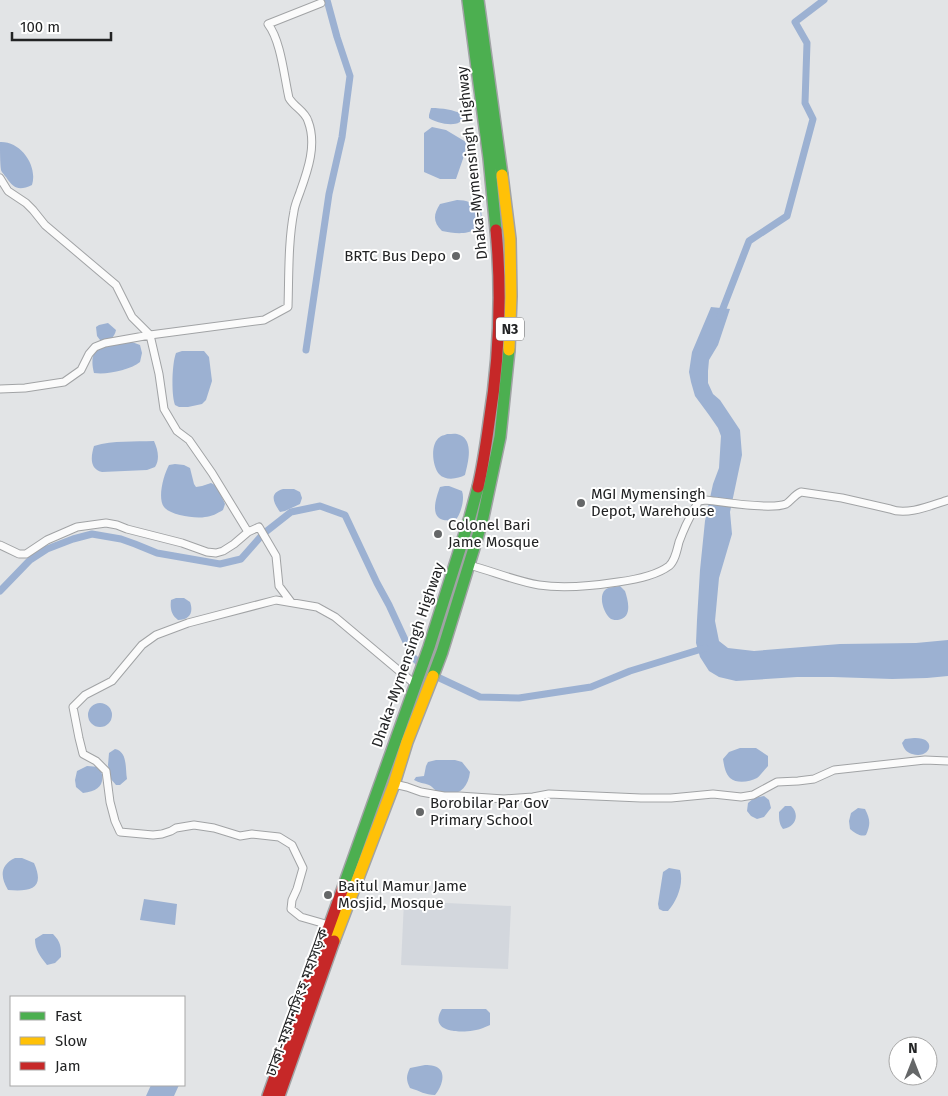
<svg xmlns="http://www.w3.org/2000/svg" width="948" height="1096" font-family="'Fira Sans','Noto Sans Bengali',sans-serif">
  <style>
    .built { fill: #d3d7dd }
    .water { fill: #9cb1d2 }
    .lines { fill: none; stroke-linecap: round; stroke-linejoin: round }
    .canal { stroke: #9cb1d2; stroke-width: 7 }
    .street-casing { stroke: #a1a3a5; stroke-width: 9 }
    .fast-casing { stroke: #a1a3a5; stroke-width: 14 }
    .slow-casing { stroke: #a1a3a5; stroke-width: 14 }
    .jam-casing { stroke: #a1a3a5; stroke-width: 14 }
    .street { stroke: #fbfbfb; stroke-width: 7 }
    .fast { stroke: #4caf50; stroke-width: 11 }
    .slow { stroke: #ffc107; stroke-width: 11 }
    .jam { stroke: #c62828; stroke-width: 11 }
    .poi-dot { fill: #656768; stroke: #fff; stroke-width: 2 }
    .labels { text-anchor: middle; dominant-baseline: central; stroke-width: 4; stroke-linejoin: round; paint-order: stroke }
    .shield { fill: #fff; stroke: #646566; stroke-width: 1 }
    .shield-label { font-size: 14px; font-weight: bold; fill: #222324 }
    .street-label { font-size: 15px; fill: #222324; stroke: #fff }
    .poi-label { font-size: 15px; fill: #222324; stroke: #fff; text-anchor: start }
  </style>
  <rect width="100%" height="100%" fill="#e2e4e6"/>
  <path class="built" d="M404,901l107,5 -3,63 -107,-4z"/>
  <path class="water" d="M431,108c12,0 22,2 32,6 2,16 -26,10 -34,4v-3z
    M432,127l14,3 20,12 -1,11 -9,26h-16l-16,-7v-39z
    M0,142c21,-1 38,24 32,43 -13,6 -18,4 -26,-8 -1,-1 -5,-6 -5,-7 -1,-6 -1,-21 -1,-28z
    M457,200c10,0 16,3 24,10 5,26 -21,25 -39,21 -9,-9 -9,-16 -2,-27z
    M711,307l19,2 -12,36 -9,15 -1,11v12l5,11 7,6 20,30 2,25 -12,57 2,22 -13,44 -4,43 4,20 9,7 26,3 86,-7 76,-1 32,-3v36l-21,2 -35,1 -59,-2h-36l-61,4 -17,-4 -10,-6 -9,-14 -4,-14 1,-23 3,-50 5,-49 8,-37 6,-16 2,-32 -3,-8 -9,-13 -14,-19 -4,-14 -2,-10 3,-20z
    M108,323l8,7c-2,9 -7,11 -16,10l-3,-4 -1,-9 3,-2z
    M132,342l8,3 2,8 -2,9c-10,8 -33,13 -46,11 -8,-31 16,-28 38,-31z
    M182,351h22l5,6 3,24 -6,19 -4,4 -14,3h-9l-4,-2c-4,-10 -3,-42 1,-52z
    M448,434c4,0 8,-1 12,1 14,6 8,28 5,40 -7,4 -20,6 -26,-1 -7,-8 -9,-31 1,-37 1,-1 7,-3 8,-3z
    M154,441c4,9 6,18 1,26l-8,3 -45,2c-13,-3 -11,-16 -8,-26 20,-6 40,-4 60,-5z
    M175,464l9,1 6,3 4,16 2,3 6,-1 9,-3 6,3 8,18 -2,6c-5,3 -12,7 -18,7 -10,2 -35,-2 -41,-10 -7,-9 0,-33 5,-42z
    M445,486h4l13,5c3,8 -1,23 -7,30 -4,0 -12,0 -16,-3 -8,-6 -2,-23 1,-31z
    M283,489h11l6,3 2,6 -2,6 -15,7 -5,1c-7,-10 -11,-19 3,-23z
    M620,586l5,5c3,9 8,27 -7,29 -2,0 -5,0 -7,-1 -7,-5 -13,-22 -6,-29 3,-3 10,-3 15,-4z
    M176,598h8l6,4c4,11 -1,18 -12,18 -7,-5 -8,-12 -7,-20z
    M88 715a12 12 0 1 1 24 0a12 12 0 1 1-24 0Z
    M914,738c24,-1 17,22 -2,16 -6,-2 -8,-5 -10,-11l3,-4z
    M740,748h16l12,8v10c-4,4 -7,9 -11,12 -8,4 -20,6 -27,0 -5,-5 -6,-13 -7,-19l6,-7z
    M115,749c13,3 10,19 12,30l-7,6h-4l-6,-7 -2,-13 1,-12z
    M436,760h19l7,2 8,10c-2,18 -14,26 -31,20 -4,-1 -6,-5 -10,-7 -5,-2 -10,-2 -15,-5l2,-3 8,-1 2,-10 2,-4z
    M87,766l13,1c6,17 0,24 -17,26l-7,-6 -1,-7 2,-9z
    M764,796l5,4 2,8 -7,9 -7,2 -6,-3 -4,-5 1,-8 6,-5z
    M785,806h6c9,8 5,21 -8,23 -4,-5 -4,-10 -4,-17z
    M858,808l7,1c5,10 6,15 1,26 -6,2 -11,-2 -16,-6l-1,-8 2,-8z
    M15,858h7l12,5c11,25 -2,29 -26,27 -8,-13 -8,-25 7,-32z
    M669,868l11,2c4,14 -3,31 -12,41h-5l-4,-2 -1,-5 5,-32z
    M144,899l33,5 -2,21 -35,-5z
    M43,934h10c8,8 8,13 8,23l-6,6 -8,2c-7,-9 -12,-15 -12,-26z
    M442,1009h44l4,4v12c-2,1 -5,2 -7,3 -15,6 -57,7 -41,-19z
    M425,1065c3,0 6,0 9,1 14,4 8,21 1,29 -10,0 -15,-4 -25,-7 -4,-8 -4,-12 0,-20z
    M151,1085h28l-5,11h-28z"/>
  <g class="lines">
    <path class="canal" d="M720,316l29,-75 38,-25 26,-97 -8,-16 2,-60 -12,-21 29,-22
      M306,350l23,-156 13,-57 8,-61 -13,-39 -10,-37
      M0,591l30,-31 17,-11 26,-10 19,-5 29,5 14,5 22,9 63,11 21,-5 22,-25 28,-22 29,-6 25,9 32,68 12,22 24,52 10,10
      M431,674l49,23 39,1 72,-11 39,-16 75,-23"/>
    <defs>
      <path id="street" d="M0,178l8,13 18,12 7,7 12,15 71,60 16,32 18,18 114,-15 24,-13c1,-32 0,-65 6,-96 1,-7 4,-13 6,-19 8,-22 17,-48 8,-71 -3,-10 -14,-14 -19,-23 -5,-22 -8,-57 -21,-74l53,-21
        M0,389l25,-1 39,-6 17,-12 8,-16 6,-7 10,-4 45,-8 9,39 5,35 13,22 12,9 23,33 36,59
        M0,545l19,9h7l21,-14 30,-13 29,-4 11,2 10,4 55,14 25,9 9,1 7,-2 11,-7 14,-12 11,-5 17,29 3,30 12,16
        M469,565c23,6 46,16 70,20 26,4 53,1 79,-3 15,-2 39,-7 51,-16 6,-5 8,-16 10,-24 5,-14 12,-28 20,-41l7,-1c17,2 65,10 80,4 5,-3 8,-9 15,-12l41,6 48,11c17,7 42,-4 58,-9
        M394,784l13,3 14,5 23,4h15l45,3 29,-2 16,-3 92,4h30l42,-4 28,3 12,-2 24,-13 21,-1 16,-2 20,-9 91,-10 23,1
        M329,925l-28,-8 -10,-8 1,-9 5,-11 6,-21 -11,-23 -13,-8 -27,-3 -12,2 -26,-8 -20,-3 -18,3 -5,3 -9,3 -9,1 -33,-3 -5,-11 -5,-19 -4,-31 -10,-10 -13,-7 -4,-16 -6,-31 12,-12 27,-14 30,-36 14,-10 32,-12 88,-23 41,7 18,10 81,68"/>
      <path id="fast" d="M468,0l21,158 7,72
        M478,0l24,175
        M433,676l9,-24 40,-130 18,-85 9,-87
        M344,885l85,-238 41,-130 8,-30"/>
      <path id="slow" d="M502,175l8,64 1,57 -2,54
        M334,941l60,-157 13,-42 26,-66"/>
      <path id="jam" d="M478,487c5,-21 8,-42 11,-64 10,-63 13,-129 7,-193
        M268,1096l76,-211
        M279,1096l55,-155"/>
    </defs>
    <use href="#street" class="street-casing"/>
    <use href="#fast" class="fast-casing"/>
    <use href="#slow" class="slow-casing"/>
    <use href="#jam" class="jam-casing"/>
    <use href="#street" class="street"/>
    <use href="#fast" class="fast"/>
    <use href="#slow" class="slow"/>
    <use href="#jam" class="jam"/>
  </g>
  <g class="poi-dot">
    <circle cx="456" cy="256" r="5"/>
    <circle cx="581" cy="503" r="5"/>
    <circle cx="438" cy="534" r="5"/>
    <circle cx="420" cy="812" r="5"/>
    <circle cx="328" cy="895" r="5"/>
  </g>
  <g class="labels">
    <rect class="shield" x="496" y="317.5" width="28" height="23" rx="4"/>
    <g class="shield-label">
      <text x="510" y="329">N3</text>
    </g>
    <g class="street-label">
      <text transform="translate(472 163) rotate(-96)">Dhaka-Mymensingh Highway</text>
      <text transform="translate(408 655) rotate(-71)">Dhaka-Mymensingh Highway</text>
      <text transform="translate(297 1002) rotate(-70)">ঢাকা-ময়মনসিংহ মহাসড়ক</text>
    </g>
    <g class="poi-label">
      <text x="446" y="256" text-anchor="end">BRTC Bus Depo</text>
      <text x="591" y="494">MGI Mymensingh<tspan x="591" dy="17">Depot, Warehouse</tspan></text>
      <text x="448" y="525">Colonel Bari<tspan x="448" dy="17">Jame Mosque</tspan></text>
      <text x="430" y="803">Borobilar Par Gov<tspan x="430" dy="17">Primary School</tspan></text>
      <text x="338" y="886">Baitul Mamur Jame<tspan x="338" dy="17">Mosjid, Mosque</tspan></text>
    </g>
  </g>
  <rect x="10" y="996" width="175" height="90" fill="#ffffff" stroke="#a7a7a7"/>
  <rect x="20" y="1012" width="25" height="8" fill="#4caf50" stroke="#a7a7a7"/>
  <text x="55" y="1021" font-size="15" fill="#222324">Fast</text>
  <rect x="20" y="1037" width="25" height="8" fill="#ffc107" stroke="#a7a7a7"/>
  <text x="55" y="1046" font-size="15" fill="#222324">Slow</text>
  <rect x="20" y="1062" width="25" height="8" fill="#c62828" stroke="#a7a7a7"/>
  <text x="55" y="1071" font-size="15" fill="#222324">Jam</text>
  <g transform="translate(913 1061)"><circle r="24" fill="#ffffff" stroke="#a7a7a7"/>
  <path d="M0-4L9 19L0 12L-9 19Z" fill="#656768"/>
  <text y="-8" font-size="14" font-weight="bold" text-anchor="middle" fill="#222324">N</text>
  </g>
  <path d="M12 32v8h99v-8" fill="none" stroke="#222324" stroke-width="2.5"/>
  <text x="20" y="32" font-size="15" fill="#222324" stroke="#ffffff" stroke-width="4" paint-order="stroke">100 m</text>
</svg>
